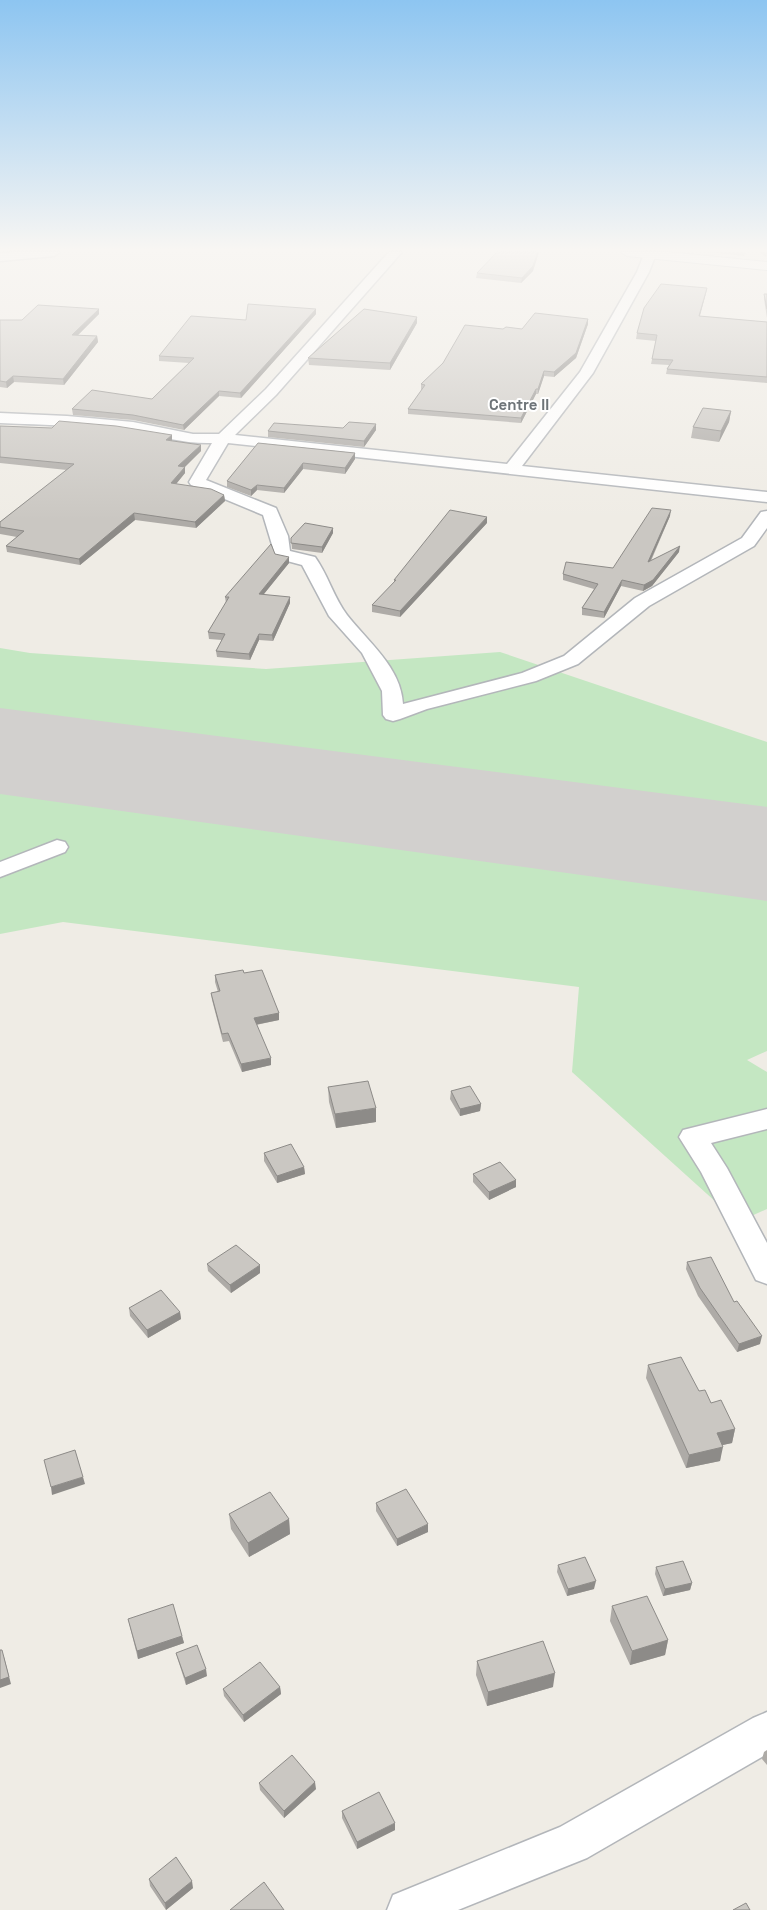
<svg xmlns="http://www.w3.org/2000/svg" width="767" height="1910" font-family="'Space Grotesk',sans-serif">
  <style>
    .green { fill: #c4e7c2 }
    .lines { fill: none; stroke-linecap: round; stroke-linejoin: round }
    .runway { fill: #d2d0ce; fill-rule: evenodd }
    .street-casing { stroke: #b3b6ba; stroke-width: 3 }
    .secondary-casing { stroke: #b4b8bd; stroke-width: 2 }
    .street { fill: #fff; fill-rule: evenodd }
    .secondary { fill: #fff; fill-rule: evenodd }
    .wall { fill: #aeaba7 }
    .shaded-wall { fill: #8d8b88 }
    .building { fill: #cac7c2; stroke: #8d8b88 }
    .labels { text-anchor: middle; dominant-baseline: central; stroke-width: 4; stroke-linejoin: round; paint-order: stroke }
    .far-neighbourhood-label { font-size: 15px; font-weight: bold; fill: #6e7478; stroke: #fff }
  </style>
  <rect width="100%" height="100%" fill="#efece5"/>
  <path class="green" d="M0,648l30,5 236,16 234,-17 267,90v309l-20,9 20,12v137l-29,13 -166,-150 7,-85 -516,-65 -63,12z"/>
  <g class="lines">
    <path class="runway" d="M0,708l767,99v94l-767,-107z"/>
    <defs>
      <path id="street" d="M14,252h46l-6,4 -54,5v-8z
        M389,252h13l-126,143 -41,40 272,29 73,-92 57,-100 8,-20h10l1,2 -7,18 -56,101 -71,93 245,26v10l-539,-59 -22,37 70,28 12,28 2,15 25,6c13,18 19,41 32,58 21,27 54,52 56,89l119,-31 42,-17 71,-58 107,-60 19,-26 6,-1v17l-13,18 -105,60 -71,58 -42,17 -109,28 -27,10 -7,2 -7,-2 -3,-4 -1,-24 -20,-38 -33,-37 -27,-51 -26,-7 -13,-43 -72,-30 -2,-3 23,-39c-27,1 -52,-7 -79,-11 -44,-7 -89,-7 -133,-9v-10l67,3 66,6 60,12h26l47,-45z
        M57,840l8,2 3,5 -3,5 -65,25v-15z
        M767,1109v20l-56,14 16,25 40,75v41l-11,-4 -55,-108 -22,-35 4,-7z
        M767,1712v42l-180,104 -15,6 -114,46h-71l6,-15 167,-68 193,-109z"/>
      <path id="secondary" d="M621,252h47l99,10v8l-140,-14z"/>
    </defs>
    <use href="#street" class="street-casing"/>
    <use href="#secondary" class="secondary-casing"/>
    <use href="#street" class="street"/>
    <use href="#secondary" class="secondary"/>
  </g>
  <path class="wall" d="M497,252h42l-6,19 -12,12 -45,-5 1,-5z
    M708,252h38l-2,4z
    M759,252h8l-1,5z
    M707,288l-1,5 -6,23 67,6v61l-101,-9 1,-5 2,-4 -18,-1 5,-23 -20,-2 1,-6z
    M764,294h3v24l-3,-19z
    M99,314l-21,21 19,1 1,6 -34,43 -50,-3 -7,6 -7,-1v-67h22z
    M316,314l-75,84 -22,-2 -35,34 -51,-10 -60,-5 -1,-6 80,-10 37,-36 -30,-2v-5l87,-36z
    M417,317v6l-27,47 -81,-5 -1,-7z
    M588,319v5l-12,34 -22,19 -10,-1 -6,18h-2l-15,29 -113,-9v-5l14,-19h-1v-6l101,-55z
    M731,411l-2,11 -10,20 -28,-4 2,-11z
    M0,426l172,15 29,10 -17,16 1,6 -9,11 48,11 1,6 -29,27 -61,-8 -55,45 -73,-13 -1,-6 11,-9 -17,-3v-12l67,-52 -67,-7z
    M343,428l33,2 -12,17 -96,-10v-6z
    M258,443l97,10v6l-10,15 -42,-5 -19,24 -27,-3 -6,6 -24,-9v-6z
    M670,516l-19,45 28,-9 -27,34 -9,5 -22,-5 -17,32 -22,-3v-7l12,-19 -31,-9v-6l50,-6z
    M487,523l-87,94 -28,-5v-7l22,-22v-3z
    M333,528v5l-11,20 -30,-4 -1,-11z
    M275,554l14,9 -25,31 26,9 -17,38 -14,-1 -9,20 -33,-3 -1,-6 6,-11 -13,-1 -1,-7 18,-29 -1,-6z
    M244,973l35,40v7l-23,5 15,40 -29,7 -13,-31 -6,1 -11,-42 -1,-7 7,-1 -3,-10v-7z
    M328,1087l48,35 -40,6 -7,-26z
    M451,1091l30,13 -1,7 -20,5 -10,-17z
    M264,1153l40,14 1,7 -28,9 -13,-22z
    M473,1174l43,6v7l-27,13 -16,-18z
    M687,1262l73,82 -23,8 -39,-56 -12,-27z
    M207,1264l53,9 -29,20 -23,-22z
    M129,1308l51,4 1,7 -33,19 -18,-22z
    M648,1365l51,26 12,12 24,26 -3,14 -10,2 -2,16 -34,7 -40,-90z
    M376,1503l52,29 -31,14 -21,-35z
    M229,1514l60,5 1,15 -41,23 -18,-28z
    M558,1565l36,24 -27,7 -10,-24z
    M656,1567l36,16 -2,7 -27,6 -8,-22z
    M612,1606l56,34 -3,15 -35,10 -20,-44z
    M128,1619l54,17 2,7 -46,16z
    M176,1653l31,23 -21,9 -8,-25z
    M477,1661l76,26 -66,19 -11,-31z
    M280,1687l1,7 -37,28 -20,-26 -1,-7z
    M767,1750v15l-5,-6 2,-7z
    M259,1783l57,6 -32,29 -24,-28z
    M342,1811l53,19 -38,19 -15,-31z
    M149,1879l44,9 -27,22 -16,-24z"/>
  <path class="shaded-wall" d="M538,252h1l-6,19 -12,12 1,-5z
    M707,288l-1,5 -8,28 1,-5z
    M99,309v5l-26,26 -1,-5z
    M316,309v5l-75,84 -1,-5z
    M417,317v6l-27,47v-7z
    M588,319v5l-12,34 -22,19v-5z
    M97,336l1,6 -34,43 -1,-6z
    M544,371v5l-6,18v-5z
    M13,376l1,6 -7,6 -1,-6z
    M536,389v5l-15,29v-5z
    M219,391v5l-35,34 -1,-5z
    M731,411l-2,11 -10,20 2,-11z
    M376,424v6l-12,17v-6z
    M172,435v6l-6,-1z
    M201,445v6l-22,22 -1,-7z
    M355,453v6l-10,15v-6z
    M303,463v6l-19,24v-5z
    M185,467v6l-13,16 -1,-6z
    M257,485v5l-6,6v-6z
    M224,495l1,6 -29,27 -1,-6z
    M671,510l-1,6 -23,52 1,-6z
    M134,513l1,7 -55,45 -1,-6z
    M487,517v6l-87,94v-6z
    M333,528v5l-11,20v-6z
    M680,546l-1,6 -27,34 -9,5 1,-6z
    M289,557v6l-30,37v-6z
    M622,580l-1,6 -17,32v-6z
    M290,597v6l-17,38 -1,-6z
    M259,634v6l-9,20 -1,-6z
    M279,1013v7l-25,5v-7z
    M271,1058v7l-29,7 -1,-8z
    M481,1104l-1,7 -20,5v-7z
    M376,1108v14l-40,6 -1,-14z
    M304,1167l1,7 -28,9v-7z
    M516,1180v7l-27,13v-8z
    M260,1265v8l-29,20 -1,-8z
    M180,1312l1,7 -33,19 -1,-8z
    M762,1336l-2,8 -23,8 2,-8z
    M735,1429l-3,14 -18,4 3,-14z
    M723,1447l-3,14 -34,7 3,-13z
    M83,1477l2,7 -33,11 -1,-8z
    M289,1519l1,15 -41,23 -1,-14z
    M428,1524v8l-31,14v-7z
    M596,1581l-2,8 -27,7 1,-7z
    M692,1583l-2,7 -27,6 2,-7z
    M182,1636l2,7 -46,16 -1,-8z
    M668,1640l-3,15 -35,10 2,-14z
    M4,1657l7,27 -11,4v-8z
    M206,1669l1,7 -21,9 -1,-7z
    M555,1673l-2,14 -66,19 1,-14z
    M280,1687l1,7 -37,28 -1,-7z
    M315,1782l1,7 -32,29v-7z
    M395,1823v7l-38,19v-7z
    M192,1881l1,7 -27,22 -1,-7z"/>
  <path class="building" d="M497,252h41l-5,14 -11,12 -45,-5z
    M661,284l46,4 -8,28 68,6v55l-100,-8 6,-9 -21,-1 5,-24 -20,-2 7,-25z
    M764,294h3v15z
    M248,304l68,5 -76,84 -21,-2 -36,34 -50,-10 -61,-6 20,-19 60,9 42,-41 -35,-2 32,-40 55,4z
    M38,305l61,4 -27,26 25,1 -34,43 -50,-3 -7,6 -6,-1v-61h22z
    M364,309l53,8 -27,46 -82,-5z
    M535,313l53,6 -12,34 -22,19 -10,-1 -6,18h-2l-15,29 -113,-9 17,-24 -4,-1 22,-21 22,-38 38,4 3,-2 16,2z
    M703,408l28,3 -10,20 -28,-4z
    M59,421l57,5 56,9 -6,5 35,5 -23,21 7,1 -14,16 40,6 13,6 -29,27 -61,-9 -55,46 -73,-13 18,-15 -24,-4v-5l74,-58 -74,-7v-31l52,2z
    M349,422l27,2 -12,17 -96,-10 6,-8 69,5z
    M258,443l97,10 -10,15 -42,-5 -19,25 -27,-3 -6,5 -24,-9z
    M652,508l19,2 -23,52 32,-16 -27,34 -9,5 -22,-5 -18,32 -22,-4 16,-24 -35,-10 3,-12 47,6z
    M450,510l37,7 -87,94 -28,-6 24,-25h-2z
    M305,523l28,5 -11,19 -31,-4v-5z
    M271,544l4,10 14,3 -30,37 31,3 -18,38 -13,-1 -10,20 -33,-3 9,-17 -17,-2 21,-35h-4z
    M243,970l1,3 18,-3 17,43 -25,5 17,40 -30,6 -13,-31 -6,1 -11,-41 9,-2 -5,-16z
    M368,1081l8,27 -41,6 -7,-27z
    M470,1086l11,18 -21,5 -9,-18z
    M291,1144l13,23 -27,9 -13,-23z
    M500,1162l16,18 -27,12 -16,-18z
    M236,1245l24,20 -30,20 -23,-21z
    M711,1257l23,45 3,-1 25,35 -23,8 -39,-56 -13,-26z
    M161,1290l19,22 -33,18 -18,-22z
    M681,1357l18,34 6,-1 6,13 10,-3 14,29 -18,4 6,14 -34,8 -41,-90z
    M75,1450l8,27 -32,10 -7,-27z
    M406,1489l22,35 -31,15 -21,-36z
    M270,1492l19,27 -41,24 -19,-29z
    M585,1557l11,24 -28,8 -10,-24z
    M683,1561l9,22 -27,6 -9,-22z
    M647,1596l21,44 -36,11 -20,-45z
    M173,1604l9,32 -45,15 -9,-32z
    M543,1641l12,32 -67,19 -11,-31z
    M197,1645l9,24 -21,9 -9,-25z
    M0,1650h2l7,27 -9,3z
    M260,1662l20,25 -37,28 -20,-26z
    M292,1755l23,27 -31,29 -25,-28z
    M379,1792l16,31 -38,19 -15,-31z
    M176,1857l16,24 -27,22 -16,-24z
    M264,1882l20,28h-54z
    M746,1903l4,7h-17z"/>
  <linearGradient id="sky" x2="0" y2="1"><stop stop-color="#8dc5f1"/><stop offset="0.48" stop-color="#f8f6f3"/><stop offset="1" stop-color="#f8f6f3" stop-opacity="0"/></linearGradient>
  <rect width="767" height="520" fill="url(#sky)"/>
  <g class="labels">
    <g class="far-neighbourhood-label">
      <text x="519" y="404">Centre II</text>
    </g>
  </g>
</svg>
